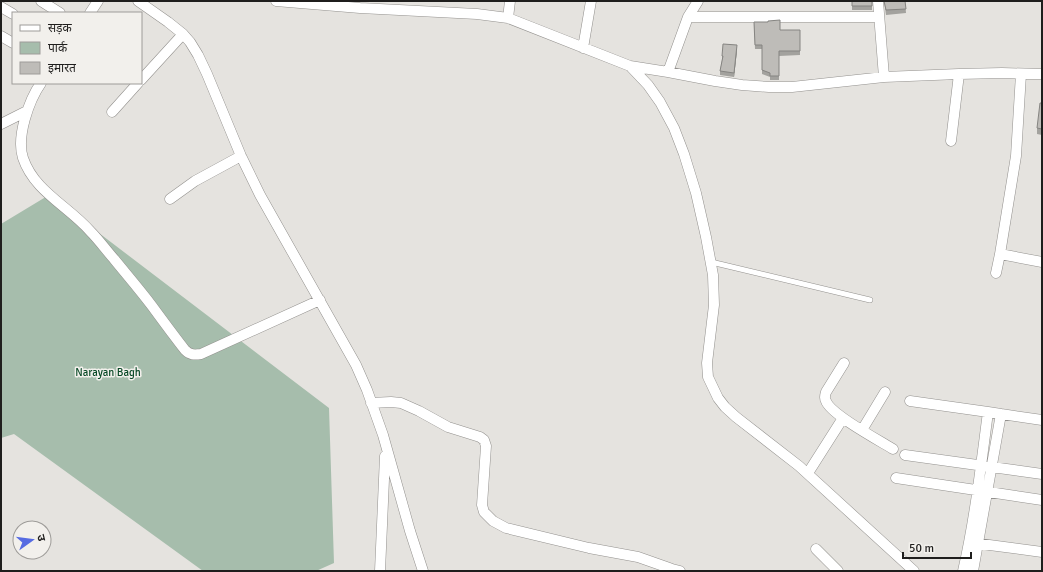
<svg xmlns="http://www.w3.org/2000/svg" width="1043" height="572" font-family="Signika,'Noto Sans Devanagari',sans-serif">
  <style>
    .green { fill: #a6bdac }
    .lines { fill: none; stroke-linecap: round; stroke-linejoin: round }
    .service-casing { stroke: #93918e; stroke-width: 6 }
    .minor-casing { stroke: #93918e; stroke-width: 11 }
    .service { stroke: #fff; stroke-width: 5 }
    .minor { stroke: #fff; stroke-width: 10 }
    .wall { fill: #a3a29e }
    .shaded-wall { fill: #858481 }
    .building { fill: #bebcb8; stroke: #858481 }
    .labels { text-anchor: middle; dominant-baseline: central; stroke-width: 3; stroke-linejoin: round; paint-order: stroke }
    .park-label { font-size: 11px; fill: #084926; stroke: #f2f0ec }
  </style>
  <rect width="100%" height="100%" fill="#e5e3df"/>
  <path class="green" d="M49,195l280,213 5,155 -18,8h-113l-189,-137 -13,4v-214z"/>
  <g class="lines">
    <defs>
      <path id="service" d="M711,262l159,38"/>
      <path id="minor" d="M41,1l19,12
        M138,1l30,21 15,12 7,8 8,13 9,19 34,82 19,39 96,170 11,25 16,45 11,39 16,57 13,40
        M276,1l84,7 117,6 31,4 122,48 18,19 12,17 14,26 10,26 12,39 10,44 7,38 1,30 -7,58 1,14 10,21 7,9 11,10 63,49 115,105
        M878,1l6,76
        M1,7l12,7
        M90,13l8,-12
        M688,17h191
        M508,18l2,-17
        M1,36l12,7
        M583,48l8,-47
        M630,66l38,6 47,9 27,4 27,2h23l92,-10 75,-3 43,-1 40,1
        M668,72l20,-55 10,-16
        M141,80l42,-46
        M41,83c-12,17 -25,54 -18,75 11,33 45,48 67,73 9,9 16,19 24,28 13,16 26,31 38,47 11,15 22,30 33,44 5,5 9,5 16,4l119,-54
        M112,112l26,-29
        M1,124l26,-13
        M951,141l8,-67
        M170,199l25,-18 46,-25
        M1000,254l42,8
        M996,273l4,-19 16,-98 5,-82
        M844,363l-18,29c-1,3 -2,6 0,9 4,13 54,40 67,48
        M910,401l78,11
        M371,403l20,-1 10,1 18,8 29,16 32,10 4,3 2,6 -4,59 2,7 9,9 13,7 83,20 49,9 34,12 8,2
        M1001,414l41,6
        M862,430l23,-38
        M905,455l137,19
        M808,473l35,-55
        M896,478l146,22
        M974,543l68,9
        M816,549l22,22
        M380,571l5,-115
        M963,571c12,-52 18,-106 25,-159l13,2 -28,157"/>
    </defs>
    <use href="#service" class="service-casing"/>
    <use href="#minor" class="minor-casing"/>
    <use href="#service" class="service"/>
    <use href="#minor" class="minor"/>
  </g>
  <path class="wall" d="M852,1h20v9h-20z
    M884,1h21l1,12 -20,2z
    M754,22l26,8h20v25l-21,1v24h-9v-3l-8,-3v-25h-7z
    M737,50l-3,27 -14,-2v-4l2,-11v-4z
    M1042,103v32l-5,-1v-6z"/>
  <path class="shaded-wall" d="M737,45v5l-3,27v-4z"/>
  <path class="building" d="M852,1h20v5h-20z
    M884,1h21l1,8 -20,1z
    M780,20v10h20v21h-21v25h-9v-3l-8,-3v-25h-7l-1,-23h14v-1z
    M723,44l14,1 -3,28 -14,-2 3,-15h-1z
    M1040,103h2v26l-5,-1z"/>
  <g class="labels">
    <g class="park-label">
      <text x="108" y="372">Narayan Bagh</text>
    </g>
  </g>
  <rect width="1043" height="572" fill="none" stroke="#1f1e1d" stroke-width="4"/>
  <rect x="12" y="12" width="130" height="72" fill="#f2f0ec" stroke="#9e9c99"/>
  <rect x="20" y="25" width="20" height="6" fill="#ffffff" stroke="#9e9c99"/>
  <text x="48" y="32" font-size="12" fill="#1f1e1d">सड़क</text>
  <rect x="20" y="42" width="20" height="12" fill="#a6bdac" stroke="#9e9c99"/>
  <text x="48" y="52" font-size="12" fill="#1f1e1d">पार्क</text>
  <rect x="20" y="62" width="20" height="12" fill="#bebcb8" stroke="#9e9c99"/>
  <text x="48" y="72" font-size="12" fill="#1f1e1d">इमारत</text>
  <g transform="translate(32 540) rotate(76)"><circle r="19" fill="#f2f0ec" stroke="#9e9c99"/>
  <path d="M0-3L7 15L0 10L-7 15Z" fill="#576ce2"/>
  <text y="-6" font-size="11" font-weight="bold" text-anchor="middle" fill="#1f1e1d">उ</text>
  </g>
  <path d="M903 552v6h68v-6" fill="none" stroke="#1f1e1d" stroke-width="2"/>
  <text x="909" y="552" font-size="12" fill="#1f1e1d" stroke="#f2f0ec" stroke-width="3" paint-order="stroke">50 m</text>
</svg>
